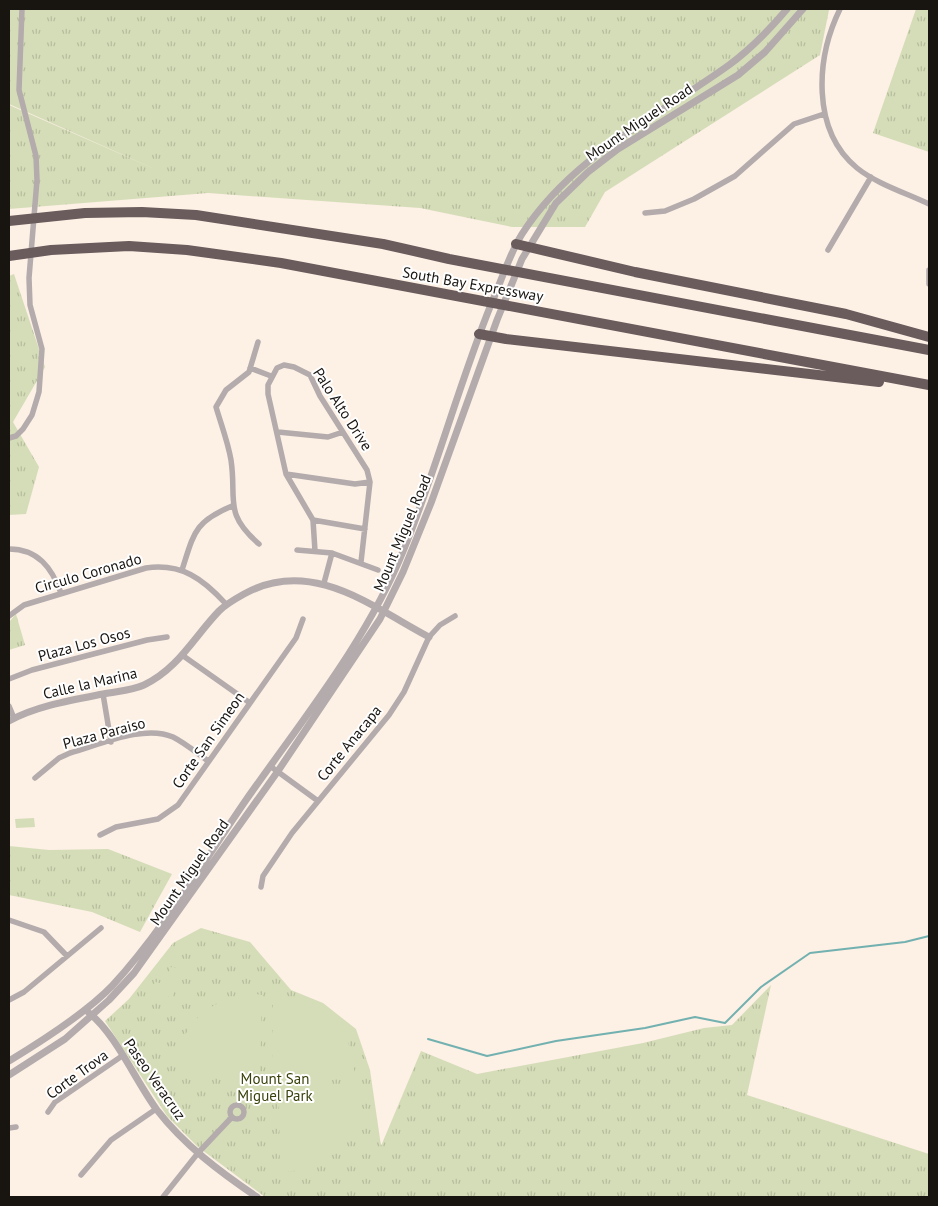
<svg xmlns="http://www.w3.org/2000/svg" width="938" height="1206" font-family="'PT Sans',sans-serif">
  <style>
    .grass { fill: url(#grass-tufts) }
    .pitch { fill: #d5ddb8 }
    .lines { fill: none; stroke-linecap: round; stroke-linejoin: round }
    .stream { stroke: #72b1b0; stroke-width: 2 }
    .minor { stroke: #b3abac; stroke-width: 5.5 }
    .tertiary { stroke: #b3abac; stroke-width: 7 }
    .motorway { stroke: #6a5b5c; stroke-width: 10 }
    .labels { text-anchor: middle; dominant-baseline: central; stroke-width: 4; stroke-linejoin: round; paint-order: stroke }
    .street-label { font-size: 15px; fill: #181410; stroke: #fff }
    .park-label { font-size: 15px; fill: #394009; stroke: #fff }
  </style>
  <defs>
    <pattern id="grass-tufts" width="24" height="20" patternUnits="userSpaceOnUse" patternTransform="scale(1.25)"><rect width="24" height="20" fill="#d5ddb8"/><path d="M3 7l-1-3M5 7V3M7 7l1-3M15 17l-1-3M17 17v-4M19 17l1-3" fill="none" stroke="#b6bd9d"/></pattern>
  </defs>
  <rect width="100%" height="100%" fill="#fdf0e5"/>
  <path class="grass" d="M9,9h815l5,1 -9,45 -215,137 -20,35h-73l-92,-19 -212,-15 -199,16v-104l148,65 -148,-66z
    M916,9h13v143l-56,-19z
    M14,274l31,93 -32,55 26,45 -13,47 -17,1v-239z
    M16,614l9,31 -16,5v-28z
    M9,846l40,4 59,-1 64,25 -32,58 -48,-20 -83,-17z
    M201,928l49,14 41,48 32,13 33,26 14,41 11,76 40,-95 56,23 166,-31 61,-15 28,-3 39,-40 -24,110 182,59v43h-664l-67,-50 -31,-31 -62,-95 24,-22 44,-56z"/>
  <path class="pitch" d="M34,818l1,9 -19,1 -1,-9z
    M170,967l19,3 -1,9 -19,-3z
    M155,982l20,4 -2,11 -20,-3z
    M248,993l14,2 -2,76 -5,6 -78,-2c0,-48 26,-72 71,-82z
    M273,995c55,3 79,30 82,85l-75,-2 -8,-6z
    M285,1089l77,2c0,47 -35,81 -82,81l-1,-77z"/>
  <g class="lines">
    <path class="stream" d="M428,1039l59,17 69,-15 89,-13 50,-11 30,6 36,-36 49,-34 95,-11 24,-6"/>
    <path class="minor" d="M840,9c-24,49 -29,121 17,159 20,16 49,25 72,36
      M645,213l20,-2 29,-12 41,-23 59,-52 30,-10
      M828,250l43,-73
      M929,284v-14
      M258,342l-9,30 -23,18 -10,17c5,17 12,35 15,53 6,40 -8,53 28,84
      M250,368l21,8
      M278,432l50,5 15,-5
      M9,438l7,-2 7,-7 9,-14 7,-23 3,-43 -12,-44 -1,-27 8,-98 -1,-24 -17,-66 3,-81
      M286,474l69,10 15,-2
      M313,520l52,9
      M9,549c29,0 43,19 52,44
      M297,550l35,3 46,17
      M315,551l-2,-31 -27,-46 -18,-80v-9l9,-17 7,-3 10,2 16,8 10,21 47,74 3,12 -9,80
      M182,570c12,-37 12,-48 50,-64
      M324,583l8,-30
      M9,616l15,-11 122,-37c36,-5 57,11 80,36
      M182,655l68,48
      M9,679l23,-9 115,-30 20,-3
      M103,694l8,48
      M9,706l5,12
      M270,766l48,35
      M35,778l24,-20 11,-5c29,-8 74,-29 103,-16 12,6 24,16 35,24
      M100,835l16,-8 42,-8 20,-14 118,-167 7,-19
      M261,887l2,-11 29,-43 97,-118 15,-23 25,-55 11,-12 15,-9
      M9,920l35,12 23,24
      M9,1000l15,-8 77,-64
      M230 1112a7 7 0 1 1 14 0a7 7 0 1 1-14 0Z
      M48,1112l7,-10 67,-46
      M9,1128l7,-1
      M81,1175l30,-35 45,-31
      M163,1197l35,-44 34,-36"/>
    <path class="tertiary" d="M9,721c27,-15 63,-21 94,-27 14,-3 28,-3 41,-9 34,-16 50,-48 75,-74 7,-7 16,-12 25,-17 67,-37 127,12 185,43
      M89,1013c27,21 47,69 68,97 27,35 63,62 100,87
      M9,1061c33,-20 77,-48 103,-75 50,-54 92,-125 134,-186 56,-80 121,-159 158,-251 33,-81 55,-166 88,-247 10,-23 17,-47 30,-68 50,-78 135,-117 207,-169 22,-16 41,-36 58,-56
      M9,1075l56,-36 44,-39 25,-27 144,-202 102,-152 23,-47 28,-69 66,-183 25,-61 34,-56 32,-31 30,-23 120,-74 27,-23 38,-43"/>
    <path class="motorway" d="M9,221l76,-8 57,-1 54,3 187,29 66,15 480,91
      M516,244l119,28 211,42 83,23
      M9,256l42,-6 78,-4 58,4 94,13 648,122
      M479,334l27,5 373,43"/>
  </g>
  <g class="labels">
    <g class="street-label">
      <text transform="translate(639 122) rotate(-34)">Mount Miguel Road</text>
      <text transform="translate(473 284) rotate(10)">South Bay Expressway</text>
      <text transform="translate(343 409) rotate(57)">Palo Alto Drive</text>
      <text transform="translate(402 533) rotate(-67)">Mount Miguel Road</text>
      <text transform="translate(88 573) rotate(-16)">Circulo Coronado</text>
      <text transform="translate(84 644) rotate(-15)">Plaza Los Osos</text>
      <text transform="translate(90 683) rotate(-13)">Calle la Marina</text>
      <text transform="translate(104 733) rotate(-15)">Plaza Paraiso</text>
      <text transform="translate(208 740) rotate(-55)">Corte San Simeon</text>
      <text transform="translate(349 743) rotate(-51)">Corte Anacapa</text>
      <text transform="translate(189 872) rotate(-55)">Mount Miguel Road</text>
      <text transform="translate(77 1074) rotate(-36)">Corte Trova</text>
      <text transform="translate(155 1079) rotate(55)">Paseo Veracruz</text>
    </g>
    <g class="park-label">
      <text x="275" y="1078">Mount San<tspan x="275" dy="17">Miguel Park</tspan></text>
    </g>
  </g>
  <rect width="938" height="1206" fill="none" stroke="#181410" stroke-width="20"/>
</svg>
